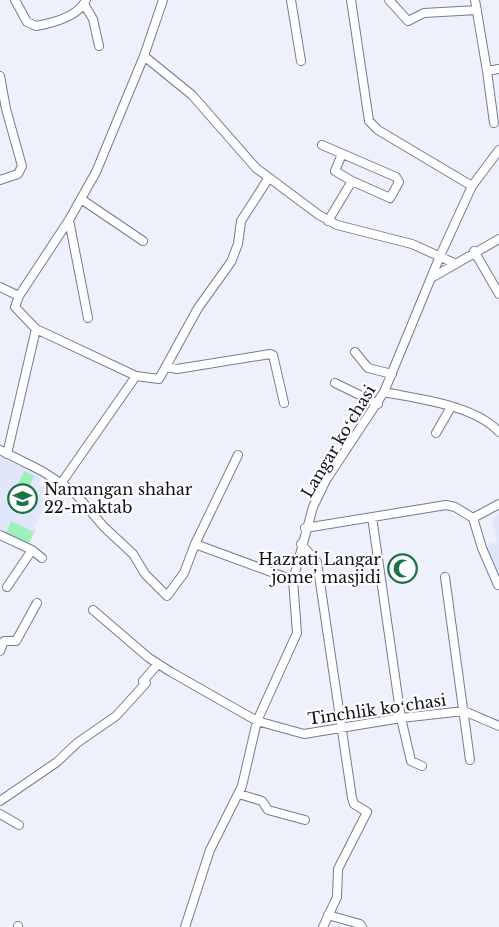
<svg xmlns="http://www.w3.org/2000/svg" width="499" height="927" font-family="'Libre Baskerville',serif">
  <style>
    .built { fill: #e2e6fb }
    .green { fill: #9defbc }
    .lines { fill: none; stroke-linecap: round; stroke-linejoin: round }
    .minor-casing { stroke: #767b94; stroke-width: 10 }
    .minor { stroke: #fff; stroke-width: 8 }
    .labels { text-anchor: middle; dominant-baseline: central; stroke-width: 4.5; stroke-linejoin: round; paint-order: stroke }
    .street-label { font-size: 16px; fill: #0e1019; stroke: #fefefe }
    .poi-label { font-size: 16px; fill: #0e1019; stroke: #fefefe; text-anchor: start }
  </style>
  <rect width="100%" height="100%" fill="#eef0fb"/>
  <path class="built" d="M0,454l43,20 -5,11 8,3 -3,9 6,3 -15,27 3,2 -8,15 -29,-14z
    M499,513v62l-14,-30 12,-3 -5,-22z"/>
  <path class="green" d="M24,471l10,5 -9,20 -10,-5z
    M11,521l23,11 -5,11 -23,-10z"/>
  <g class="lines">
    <defs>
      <path id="minor" d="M15,0l12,22 9,4c17,-3 42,-9 50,-26
        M291,0l10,61
        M351,0l18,121 9,9 94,56
        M389,0l19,21 16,-8 53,-3
        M475,0l12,71 12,-2
        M84,4l9,15 6,27
        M144,56l48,39 64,73 63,47 18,10 75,19 42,19
        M487,71l7,52
        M0,76l6,33 16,57 -4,8 -18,6
        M322,145l74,32 3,5 -9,16 -38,-17 -24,40
        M342,154l-7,17 17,10
        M81,199l62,42
        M69,220l19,98
        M474,251l25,43
        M433,277l66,-38
        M0,287l19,9 50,-76 27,-48 48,-116 19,-56
        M19,296l-4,11 21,22 13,6 87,41 23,3 39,-71 33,-46 7,-18 3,-23 27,-42
        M355,352l13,16 24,6
        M167,367l10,2 93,-15 3,1 11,48
        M335,383l43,21
        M384,392c34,7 91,13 115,40
        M436,433l15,-26
        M0,450l42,21 32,21 30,35 29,27 12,20 22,22 17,-23 11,-29 98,36
        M7,454l29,-125
        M62,482l74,-106
        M372,517l29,201 10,43 11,5
        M473,518l9,30 16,37
        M305,528l141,-23 9,2 18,11 26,-14
        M0,535l32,15 -25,37
        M195,544l43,-89
        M301,544l16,18 35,236 2,6 13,8 -29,57 -1,28 -14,30
        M32,550l10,8
        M445,577l25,183
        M93,610l56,48 22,14 86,49 47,13 97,-16 63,-7 35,15
        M0,651l4,-10h12l21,-38
        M239,794l23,7 6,9 37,10
        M0,801l57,-39 20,-19 39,-27 30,-33 -3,-2 15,-17
        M0,814l19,11
        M328,915l32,9 2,3
        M18,926v1
        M185,927l25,-77 32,-64 15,-65 40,-88 -4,-53 20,-73 13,-27 58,-88 56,-136 32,-70 27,-36"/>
    </defs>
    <use href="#minor" class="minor-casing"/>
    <use href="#minor" class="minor"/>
  </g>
  <defs>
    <symbol id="school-ring" viewBox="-11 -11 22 22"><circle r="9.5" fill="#fefefe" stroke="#1a7246" stroke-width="1.5"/><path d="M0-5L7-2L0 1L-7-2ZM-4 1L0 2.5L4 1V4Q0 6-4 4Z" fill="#1a7246"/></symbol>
    <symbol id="mosque-ring" viewBox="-11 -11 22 22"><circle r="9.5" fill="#fefefe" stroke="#1a7246" stroke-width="1.5"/><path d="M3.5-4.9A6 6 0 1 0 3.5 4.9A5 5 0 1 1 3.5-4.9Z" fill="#1a7246"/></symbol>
  </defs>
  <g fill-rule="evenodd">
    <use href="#school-ring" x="6" y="482" width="33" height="33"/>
    <use href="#mosque-ring" x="386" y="552" width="33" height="33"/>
  </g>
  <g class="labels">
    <g class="street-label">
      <text transform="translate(338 441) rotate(-59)">Langar koʻchasi</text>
      <text transform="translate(377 709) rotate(-8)">Tinchlik koʻchasi</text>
    </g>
    <g class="poi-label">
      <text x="44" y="489">Namangan shahar<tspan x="44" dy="18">22-maktab</tspan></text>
      <text x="381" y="559" text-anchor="end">Hazrati Langar<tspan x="381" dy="18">jome’ masjidi</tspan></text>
    </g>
  </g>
</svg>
